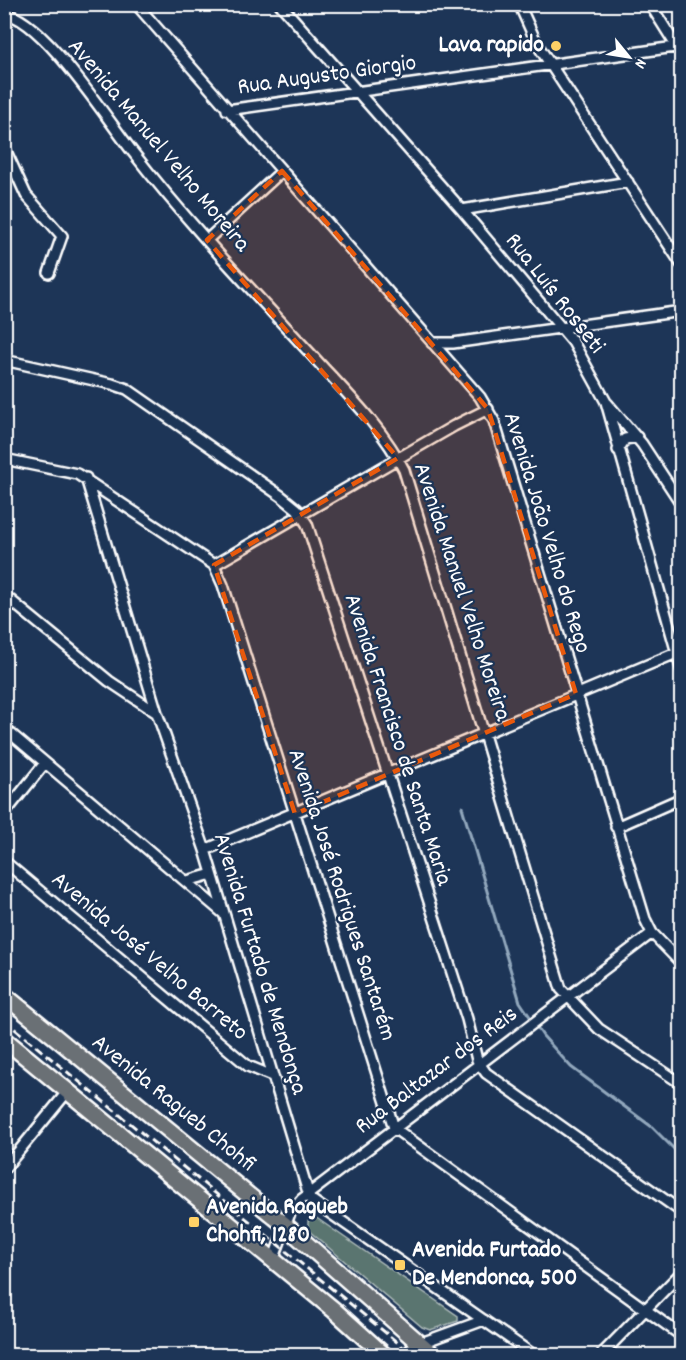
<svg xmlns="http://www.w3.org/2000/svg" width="686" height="1360" font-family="Dekko,sans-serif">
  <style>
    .green { fill: #5a7470; stroke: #acbab8; stroke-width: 1.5 }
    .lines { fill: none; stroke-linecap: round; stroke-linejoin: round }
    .stream { stroke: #92a8bd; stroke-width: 3 }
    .minor-casing { stroke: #fff; stroke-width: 14 }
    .trunk-casing { stroke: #fff; stroke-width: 20 }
    .minor { stroke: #1d3557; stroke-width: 9 }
    .trunk { stroke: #6b6f75; stroke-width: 15 }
    .rail { stroke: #fff; stroke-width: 3; stroke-dasharray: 9 4.5; stroke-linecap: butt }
    .marked { fill: #e8590c; fill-opacity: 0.2; stroke: #e8590c; stroke-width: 4.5; stroke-dasharray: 12 8; stroke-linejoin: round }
    .poi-dot { fill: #ffd166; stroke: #1d3557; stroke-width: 2 }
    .labels { text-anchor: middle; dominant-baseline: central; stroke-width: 4.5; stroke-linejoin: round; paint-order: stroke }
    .poi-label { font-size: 24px; font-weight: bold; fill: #fff; stroke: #1d3557; text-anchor: start }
    .street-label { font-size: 24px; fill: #fff; stroke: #1d3557 }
  </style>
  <rect width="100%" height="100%" fill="#1d3557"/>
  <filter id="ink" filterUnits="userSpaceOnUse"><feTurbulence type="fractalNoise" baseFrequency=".0167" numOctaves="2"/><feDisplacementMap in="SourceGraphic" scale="12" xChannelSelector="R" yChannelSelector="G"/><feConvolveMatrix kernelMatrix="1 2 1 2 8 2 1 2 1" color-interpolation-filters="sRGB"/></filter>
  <g filter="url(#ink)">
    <path class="green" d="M315,1217l143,99v5l-28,9 -8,-3 -114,-97v-9z"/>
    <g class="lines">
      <path class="stream" d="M462,807l58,195 23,34 28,31 81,60 30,30"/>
      <defs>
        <path id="minor" d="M136,4l344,393 14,24 151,498 7,14 30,31
          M280,4l182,206 111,132 33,60 76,269
          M519,4l18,40 145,221
          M650,4l32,51
          M4,14c37,2 104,107 128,137 55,71 117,136 178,202 32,36 72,73 94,117l157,519 38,40 83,55
          M227,110l455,-64
          M4,147l22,48 36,41 -13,37
          M462,210l166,-28
          M207,240l75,-69
          M432,343h21l229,-32
          M4,360l108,24 15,5 154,107 16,13 10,15 160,495 10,41 9,13 196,139
          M607,403l35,41 40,61
          M618,450l7,-11 12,-2
          M4,459l73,15 137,91 9,20 171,543 288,208
          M86,478l71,235 48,137 105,349 225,157
          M214,565l240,-139 34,-17
          M4,595l105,86 48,32
          M4,728l219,185
          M4,814l41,-51
          M616,827l66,-29
          M205,850l476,-199
          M4,861l244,205 24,10
          M187,881l25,-7
          M4,1169l64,-78
          M273,1261l17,-48 12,-14 350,-266
          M401,1356l20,-13 63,-23
          M600,1356l82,-84"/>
        <path id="trunk" d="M4,995l282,231 148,130
          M4,1039l330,271 51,46"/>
      </defs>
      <use href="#minor" class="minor-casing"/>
      <use href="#trunk" class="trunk-casing"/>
      <use href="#minor" class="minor"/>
      <use href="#trunk" class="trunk"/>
      <path class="rail" d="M4,1020l410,336"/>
    </g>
  </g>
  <path class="marked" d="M282,171l206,238 88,285 -281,120 -81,-249 184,-107 -191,-218z"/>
  <g class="poi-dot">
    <circle cx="556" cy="46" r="6"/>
    <rect x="188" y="1216" width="12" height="12" rx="3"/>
    <rect x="394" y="1259" width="12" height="12" rx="3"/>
  </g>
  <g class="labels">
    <g class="poi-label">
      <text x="544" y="46" text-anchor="end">Lava rapido</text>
      <text x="206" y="1208">Avenida Ragueb<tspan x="206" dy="28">Chohfi, 1280</tspan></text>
      <text x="412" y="1251">Avenida Furtado<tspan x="412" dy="28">De Mendonca, 500</tspan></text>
    </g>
    <g class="street-label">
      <text transform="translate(327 76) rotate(-8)">Rua Augusto Giorgio</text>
      <text transform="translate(158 146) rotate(50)">Avenida Manuel Velho Moreira</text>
      <text transform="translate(554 294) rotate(52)">Rua Luís Rosseti</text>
      <text transform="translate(546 533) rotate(73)">Avenida João Velho do Rego</text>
      <text transform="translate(461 592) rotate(72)">Avenida Manuel Velho Moreira</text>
      <text transform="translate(397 740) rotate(72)">Avenida Francisco de Santa Maria</text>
      <text transform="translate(341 895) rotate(72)">Avenida José Rodrigues Santarém</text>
      <text transform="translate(149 957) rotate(40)">Avenida José Velho Barreto</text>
      <text transform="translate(259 964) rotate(73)">Avenida Furtado de Mendonça</text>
      <text transform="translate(437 1071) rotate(-37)">Rua Baltazar dos Reis</text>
      <text transform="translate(173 1104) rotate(39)">Avenida Ragueb Chohfi</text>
    </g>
  </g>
  <rect width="686" height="1360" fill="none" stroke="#1d3557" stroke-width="24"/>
  <rect x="12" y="12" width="662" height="1336" fill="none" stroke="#fff" stroke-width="2" filter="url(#ink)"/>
  <g transform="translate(629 57) rotate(120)" stroke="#1d3557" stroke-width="4.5" paint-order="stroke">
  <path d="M0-4.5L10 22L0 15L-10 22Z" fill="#ffffff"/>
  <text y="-9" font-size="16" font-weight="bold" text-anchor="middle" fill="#ffffff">N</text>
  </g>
</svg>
